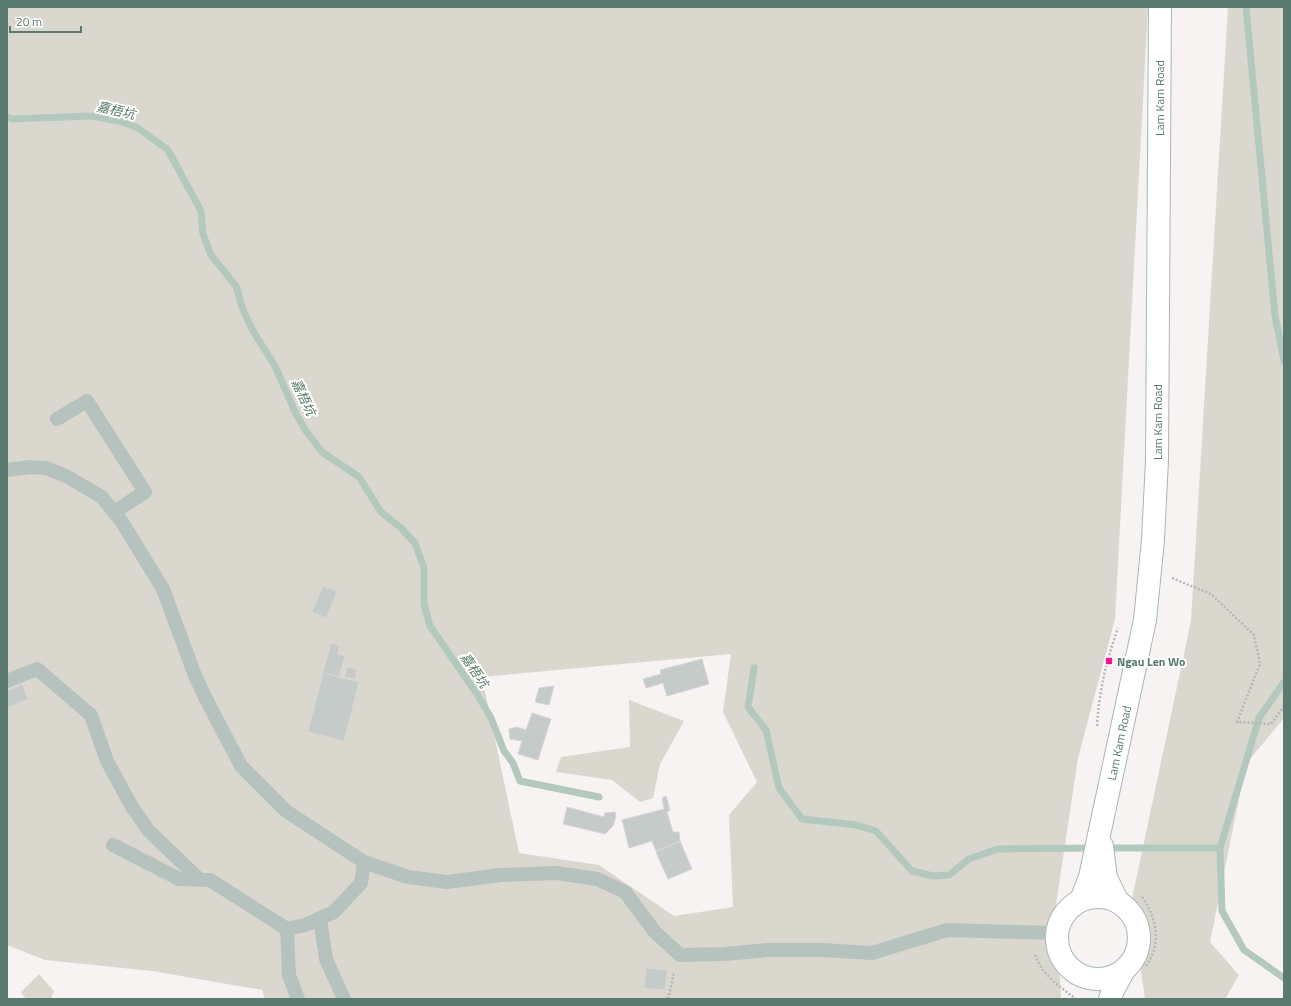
<svg xmlns="http://www.w3.org/2000/svg" width="1291" height="1006" font-family="'Titillium Web','Noto Sans TC',sans-serif">
  <style>
    .green { fill: #dad8ce; fill-rule: evenodd }
    .lines { fill: none; stroke-linecap: round; stroke-linejoin: round }
    .stream { stroke: #b4c9bd; stroke-width: 7 }
    .building { fill: #c4cbc8; stroke: #d8d5d5 }
    .secondary-casing { stroke: #a9b7b2; stroke-width: 24 }
    .path { stroke: #b2bab7; stroke-width: 2.5; stroke-dasharray: 2 2; stroke-linecap: butt }
    .lane { stroke: #b6c2be; stroke-width: 14 }
    .secondary { stroke: #fff; stroke-width: 22 }
    .poi-dot { fill: #f51498; stroke: #fff; stroke-width: 1.5 }
    .labels { text-anchor: middle; dominant-baseline: central; stroke-width: 4; stroke-linejoin: round; paint-order: stroke }
    .street-label { font-size: 12px; fill: #5a7a6f; stroke: #fff }
    .poi-label { font-size: 12px; font-weight: bold; fill: #5a7a6f; stroke: #fff; text-anchor: start }
    .water-label { font-size: 13px; font-style: italic; fill: #597c69; stroke: #fff }
  </style>
  <rect width="100%" height="100%" fill="#f6f3f2"/>
  <path class="green" d="M7,7h1141l-33,612 -37,139 -22,147 5,94h-796l-3,-9 -110,-19 -107,-11 -38,-15zM731,654l-8,58 34,70 -28,33 4,92 -59,9 -75,-51 -80,-12 -37,-176z
    M1228,7h56v711l-38,46 -36,178 29,33 -14,24h-80l-14,-96 60,-282z
    M629,700l55,21 -24,43 -7,34 -13,4 -28,-22 -56,-8 5,-15 69,-10z
    M39,974l15,17 -3,8h-25l-5,-7z"/>
  <g class="lines">
    <path class="stream" d="M1246,7l29,309 9,45
      M7,117l5,2 79,-3 28,5 19,7 30,22 33,61 2,23 8,21 25,31 7,24 10,21 22,35 21,48 10,17 16,21 37,25 22,35 19,15 15,16 9,25v36l6,22 47,68 14,24 13,33 9,12 7,18 79,16
      M754,668l-6,39 18,23 13,58 23,31 54,6 20,6 36,40 21,5 16,-1 20,-16 29,-10 96,-1
      M1284,682l-25,36 -39,130 2,63 22,39 40,28
      M1104,848h116"/>
  </g>
  <path class="building" d="M323,586l14,5 -11,27 -14,-6z
    M331,643l9,3 -3,8 8,2 -6,21 -16,-4z
    M702,659l7,25 -42,12 -4,-13 -17,5 -3,-9 18,-5 -1,-4z
    M347,667l10,2 -2,10 -10,-2z
    M323,673l36,9 -15,59 -36,-9z
    M22,684l6,15 -21,9v-17z
    M554,686l-5,19 -14,-3 4,-14z
    M532,713l19,6 -13,41 -20,-6 4,-13 -12,-2 -1,-10 8,-2 9,3z
    M666,796l4,14 -3,2 6,20h6l1,9 -24,10 -4,-10 -23,7 -7,-28 42,-11 -2,-11z
    M567,807l37,10 1,-4 10,-1 1,4 -3,10 -8,8 -42,-10z
    M680,841l12,28 -24,10 -12,-27z
    M646,968l21,2 -2,20 -21,-2z"/>
  <g class="lines">
    <defs>
      <path id="secondary" d="M1102,846l4,32 12,24
        M1057 938a41 41 0 1 1 82 0a41 41 0 1 1-82 0Z
        M1081,900l9,-23 55,-257 8,-80 4,-80 3,-453
        M1110,999l3,-9 11,-20"/>
    </defs>
    <use href="#secondary" class="secondary-casing"/>
    <path class="path" d="M1172,578l39,16 43,41 6,29 -23,58 34,2 13,-18
      M1097,726c2,-34 9,-65 21,-98
      M1142,897c15,22 20,46 4,69
      M1035,955l7,14 13,14 21,16
      M668,999l6,-26"/>
    <path class="lane" d="M57,419l30,-18 58,91 -31,20
      M7,470l23,-3 16,1 20,8 36,21 20,25 41,67 31,84 11,24 36,69 45,45 78,51 44,15 39,5 54,-7 56,-2 40,6 28,13 30,40 25,23 45,-1 43,-4h54l50,3 75,-23 109,3
      M7,681l30,-12 54,46 16,46 25,46 17,24 51,49
      M113,845l66,34 31,1 77,49 18,-4 29,-13 27,-29 3,-21
      M320,918l6,41 18,40
      M287,929l2,46 9,24"/>
    <use href="#secondary" class="secondary"/>
  </g>
  <rect class="poi-dot" x="1105" y="657" width="8" height="8" rx="2"/>
  <g class="labels">
    <g class="street-label">
      <text transform="translate(1159 98) rotate(-90)">Lam Kam Road</text>
      <text transform="translate(1157 422) rotate(-90)">Lam Kam Road</text>
      <text transform="translate(1119 743) rotate(-78)">Lam Kam Road</text>
    </g>
    <g class="poi-label">
      <text x="1117" y="661">Ngau Len Wo</text>
    </g>
    <g class="water-label">
      <text transform="translate(116 110) rotate(13)">嘉梧坑</text>
      <text transform="translate(304 397) rotate(65)">嘉梧坑</text>
      <text transform="translate(475 670) rotate(56)">嘉梧坑</text>
    </g>
  </g>
  <rect width="1291" height="1006" fill="none" stroke="#5a7a6f" stroke-width="16"/>
  <path d="M10 26v6h71v-6" fill="none" stroke="#5a7a6f" stroke-width="2"/>
  <text x="16" y="26" font-size="12" fill="#5a7a6f" stroke="#ffffff" stroke-width="3" paint-order="stroke">20 m</text>
</svg>
